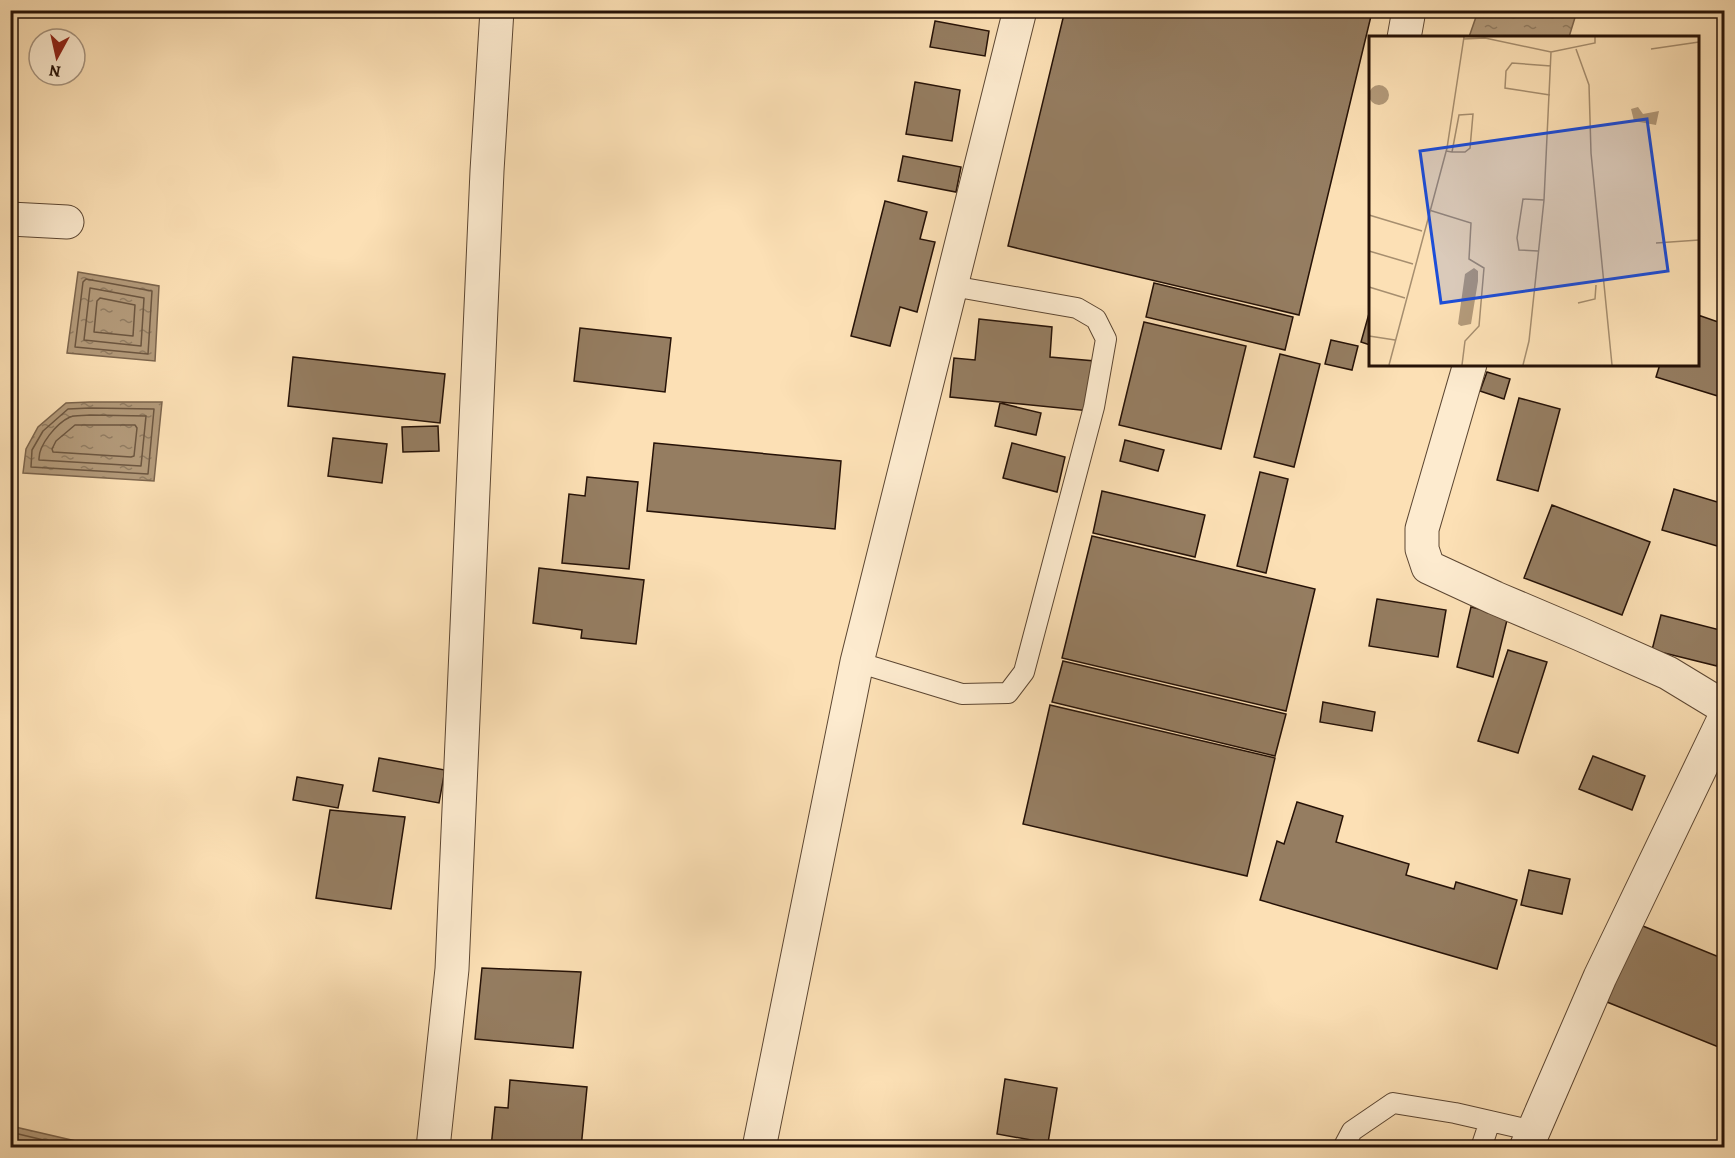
<svg xmlns="http://www.w3.org/2000/svg" width="1735" height="1158" font-family="Alegreya,serif">
  <style>
    .water { fill: url(#water-ripples); stroke: #7b644c; stroke-width: 1.5 }
    .lines { fill: none; stroke-linecap: round; stroke-linejoin: round }
    .shore { stroke: #6c5640; stroke-width: 1.5 }
    .building { fill: #957d61; stroke: #261207; stroke-width: 1.5 }
    .lane-casing { stroke: #5c4632; stroke-width: 22 }
    .street-casing { stroke: #5c4632; stroke-width: 35 }
    .lane { stroke: #fdebcf; stroke-width: 20 }
    .street { stroke: #fdebcf; stroke-width: 33 }
    .inset-road { fill: none; stroke: #a68e6f; stroke-width: 1.5 }
    .view { fill: #1d4ed8; fill-opacity: 0.15; stroke: #1d4ed8; stroke-width: 3 }
    .inset-edge { fill: none; stroke: #261207; stroke-width: 3 }
  </style>
  <defs>
    <pattern id="water-ripples" width="26" height="14" patternUnits="userSpaceOnUse" patternTransform="scale(1.5)"><rect width="26" height="14" fill="#b39a7a"/><path d="M2 4q2-2 4 0t4 0M15 11q2-2 4 0t4 0" fill="none" stroke="#917c62"/></pattern>
  </defs>
  <rect width="100%" height="100%" fill="#fce0b5"/>
  <filter id="stains"><feTurbulence type="fractalNoise" baseFrequency=".00333" numOctaves="4"/><feColorMatrix values="0 0 0 0 .2 0 0 0 0 .09 0 0 0 0 .02 0 0 0 .5 -.17"/></filter>
  <radialGradient id="worn" r=".72"><stop offset=".6" stop-color="#630" stop-opacity="0"/><stop offset="1" stop-color="#630" stop-opacity=".3"/></radialGradient>
  <path class="water" d="M1478,11v-1l99,1 -8,26h-100z
    M78,272l81,14 -4,75 -88,-8z
    M90,402h72l-8,79 -131,-8 3,-24 12,-22 28,-24z
    M11,1126l69,16 6,5h-75z"/>
  <g class="lines">
    <path class="shore" d="M86,279l66,12 -4,63 -73,-7 8,-65z
      M90,288l54,10 -3,48 -57,-6z
      M100,298l35,7 -2,31 -39,-4 3,-31z
      M90,408l64,1 -6,65 -117,-7 1,-17 11,-19 25,-22z
      M90,415l56,1 -5,50 -102,-6c-1,-15 18,-37 31,-43 5,-2 14,-1 20,-2z
      M75,425h60l2,3 -3,28 -3,1 -78,-5 -1,-3 4,-8z
      M10,1132l67,16"/>
  </g>
  <path class="building" d="M1065,10h283l23,6 -72,299 -291,-69z
    M935,21l54,10 -4,25 -55,-9z
    M915,82l45,8 -8,51 -46,-7z
    M903,156l58,11 -5,25 -58,-11z
    M885,201l42,11 -7,27 15,3 -18,70 -17,-5 -10,39 -39,-10z
    M1154,283l139,34 -8,33 -139,-33z
    M1370,310v35l-9,-3z
    M1698,315l26,9v64l-3,9 -65,-20 4,-13h38z
    M979,319l73,8 -2,30 45,4 -5,50 -140,-14 4,-39 21,2z
    M1144,322l102,24 -25,103 -102,-24z
    M580,328l91,10 -6,54 -91,-11z
    M1331,340l27,6 -6,24 -27,-6z
    M1280,354l40,10 -26,103 -40,-10z
    M293,357l152,17 -5,49 -152,-17z
    M1487,372l23,7 -6,20 -24,-8z
    M1519,398l41,11 -22,82 -41,-11z
    M1000,403l41,10 -5,22 -41,-9z
    M438,426l1,25 -36,1 -1,-25z
    M333,438l54,6 -5,39 -54,-7z
    M1125,440l39,10 -6,21 -38,-10z
    M654,443l187,18 -6,68 -188,-18z
    M1012,443l53,14 -8,35 -54,-14z
    M1260,472l28,7 -22,94 -29,-7z
    M587,477l51,5 -9,87 -67,-6 7,-69 16,2z
    M1674,489l50,15v44l-62,-18z
    M1102,491l103,24 -10,42 -102,-24z
    M1552,505l98,37 -28,73 -98,-37z
    M1092,536l223,53 -29,122 -224,-53z
    M539,568l105,12 -8,64 -55,-6 1,-8 -49,-7z
    M1377,599l69,11 -8,47 -69,-11z
    M1471,607l37,9 -15,61 -36,-10z
    M1661,615l63,16v6l-7,29 -65,-16z
    M1508,650l39,12 -29,91 -40,-12z
    M1063,661l223,53 -11,42 -223,-54z
    M1323,702l52,10 -3,19 -52,-9z
    M1050,705l225,53 -28,118 -224,-52z
    M1593,756l52,20 -13,34 -53,-21z
    M379,758l66,12 -6,33 -66,-12z
    M297,777l46,8 -5,23 -45,-8z
    M1297,802l46,14 -7,26 73,22 -3,11 48,14 2,-7 61,18 -20,69 -237,-69 17,-59 7,3z
    M330,810l75,7 -14,92 -75,-11z
    M1529,870l41,9 -8,35 -41,-9z
    M1633,922l91,37v79l-3,10 -119,-48z
    M482,968l99,4 -8,76 -98,-9z
    M1005,1079l52,9 -9,55 -51,-9z
    M510,1080l77,7 -6,61h-90l4,-41 13,1z"/>
  <g class="lines">
    <defs>
      <path id="lane" d="M857,662l105,32 46,-1 16,-21 70,-265 12,-68 -10,-20 -19,-11 -125,-22
        M1343,1148l9,-17 41,-28 62,10 79,18
        M1481,1148l9,-27"/>
      <path id="street" d="M1404,38l5,-28
        M10,219l57,3
        M1470,364l-48,165v20l6,18 67,31 85,36 88,39 56,34
        M433,1148l19,-179 35,-798 10,-161
        M759,1148l98,-486 163,-652
        M1526,1148l74,-171 124,-258"/>
    </defs>
    <use href="#lane" class="lane-casing"/>
    <use href="#street" class="street-casing"/>
    <use href="#lane" class="lane"/>
    <use href="#street" class="street"/>
  </g>
  <g transform="translate(1369 36)">
    <rect width="330" height="330" fill="#fce0b5"/>
    <path d="M0 59a10 10 0 1 1 20 0a10 10 0 1 1-20 0ZM269,71l5,7 16,-3 -3,14 -22,-4 -3,-12zM105,232l4,3v10l-7,43 -10,2 -3,-2 7,-50z" fill="#b39a7a"/>
    <path class="inset-road" d="M94,3l22,-1 66,14 44,-9v-6M207,13l13,36 2,68 21,212M282,13l48,-7M181,59l-45,-7 1,-17 6,-8 39,3M77,115l6,1h13l5,-4 3,-34 -14,1 -7,37M60,174l42,13 -2,36 15,9 -5,58 -14,15 -3,24M0,179l53,16M287,207l43,-3M0,215l44,13M169,215l-19,-1 -2,-12 6,-39 21,1M0,251l36,11M209,267l17,-4 1,-14M0,300l26,4M20,329l58,-217 17,-111M154,329l6,-24 15,-141 7,-148"/>
    <path class="view" d="M278,83l21,152 -227,32 -21,-152z"/>
    <rect width="330" height="330" class="inset-edge"/>
  </g>
  <rect width="1735" height="1158" fill="none" stroke="#fce0b5" stroke-width="36"/>
  <rect x="12" y="12" width="1711" height="1134" fill="none" stroke="#261207" stroke-width="3"/>
  <rect x="18" y="18" width="1699" height="1122" fill="none" stroke="#261207" stroke-width="1.5"/>
  <g transform="translate(57 57) rotate(188)"><circle r="28" fill="#fdebcf" stroke="#a7947f" stroke-width="1.5"/>
  <path d="M0-4.5L10 22L0 15L-10 22Z" fill="#8f2418"/>
  <text y="-9" font-size="16" font-weight="bold" text-anchor="middle" fill="#261207">N</text>
  </g>
  <rect width="100%" height="100%" filter="url(#stains)"/>
  <rect width="100%" height="100%" fill="url(#worn)"/>
</svg>
